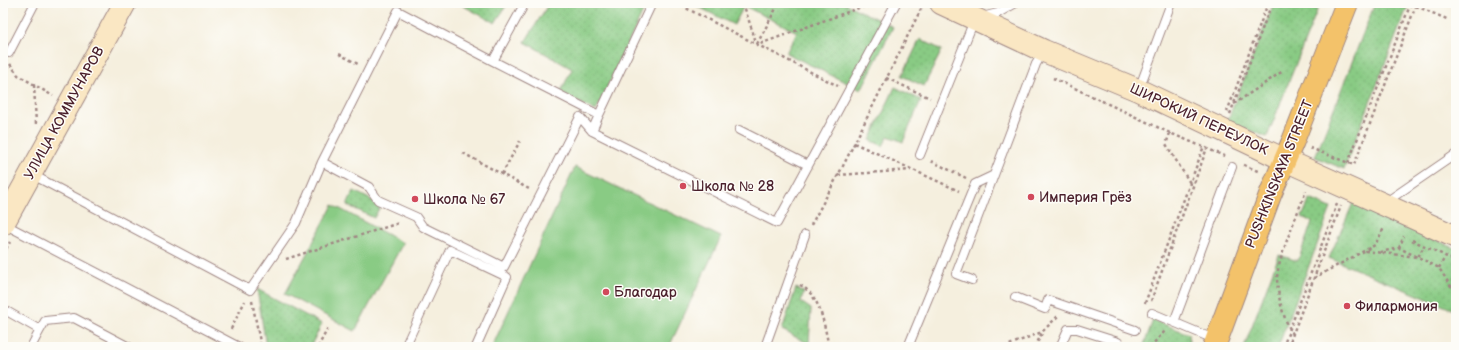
<svg xmlns="http://www.w3.org/2000/svg" width="1459" height="350" font-family="'Balsamiq Sans',sans-serif">
  <style>
    .grass { fill: url(#grass-dots); stroke: #6a7558 }
    .pitch { fill: #89cb84; stroke: #6a7558 }
    .lines { fill: none; stroke-linecap: round; stroke-linejoin: round }
    .lane-casing { stroke: #a08784; stroke-width: 10 }
    .secondary-casing { stroke: #a08784; stroke-width: 24 }
    .primary-casing { stroke: #a08784; stroke-width: 24 }
    .path { stroke: #a08784; stroke-width: 2.5; stroke-dasharray: 3 3; stroke-linecap: butt }
    .lane { stroke: #fff; stroke-width: 8 }
    .secondary { stroke: #fae7c3; stroke-width: 22 }
    .primary { stroke: #f3c26a; stroke-width: 22 }
    .poi-dot { fill: #d1495b; stroke: #fdfcf7; stroke-width: 1.5 }
    .labels { text-anchor: middle; dominant-baseline: central; stroke-width: 3; stroke-linejoin: round; paint-order: stroke }
    .street-label { font-size: 14px; fill: #4a1f2b; stroke: #fdfcf7 }
    .poi-label { font-size: 14px; fill: #4a1f2b; stroke: #fdfcf7; text-anchor: start }
  </style>
  <defs>
    <pattern id="grass-dots" width="8" height="8" patternUnits="userSpaceOnUse"><rect width="8" height="8" fill="#89cb84"/><path d="M2 2h.1M6 6h.1" fill="none" stroke="#78ae72" stroke-width="1.8" stroke-linecap="round"/></pattern>
  </defs>
  <rect width="100%" height="100%" fill="#fdfcf7"/>
  <filter id="ink" filterUnits="userSpaceOnUse"><feTurbulence type="fractalNoise" baseFrequency=".025" numOctaves="2"/><feDisplacementMap in="SourceGraphic" scale="8" xChannelSelector="R" yChannelSelector="G"/><feConvolveMatrix kernelMatrix="1 2 1 2 8 2 1 2 1" color-interpolation-filters="sRGB"/></filter>
  <filter id="wash" filterUnits="userSpaceOnUse"><feTurbulence type="fractalNoise" baseFrequency=".012" numOctaves="4" result="noise"/><feDisplacementMap in="SourceGraphic" scale="16" xChannelSelector="R" yChannelSelector="G"/><feGaussianBlur stdDeviation="0.9" result="paint"/><feColorMatrix in="noise" values="0 0 0 0 0 0 0 0 0 0 0 0 0 0 0 0 0 1.4 0 .05"/><feComposite in="paint" operator="in"/></filter>
  <g filter="url(#wash)">
    <rect width="100%" height="100%" fill="#f5efde"/>
    <path class="grass" d="M458,3h50l-13,20z
      M549,3h98l-51,108 -36,-18 12,-24 -47,-27z
      M691,3h153l49,24 -32,63 -75,-37 11,-21 -53,-26 -10,19z
      M1274,3h46l-53,134 -40,-15z
      M1375,3h34l-65,166 -29,-12z
      M920,39l22,11 -18,36 -22,-10z
      M895,87l26,13 -18,42 -15,-6 -5,10 -13,-6z
      M354,191l27,14 -7,13 -27,-13z
      M1310,199l21,9 -53,139h-34l35,-92 19,6 14,-39 -10,-5z
      M1354,201l102,48v62l-127,-53z
      M796,288l8,4 -3,10 10,7 -2,35 -27,-14z
      M257,289l65,35 -12,23h-44z
      M1153,320l36,14 1,13h-47z"/>
    <path class="pitch" d="M575,167l146,70 -52,110h-177z
      M333,205l70,38 -48,88 -70,-37z"/>
  </g>
  <g filter="url(#ink)">
    <g class="lines">
      <defs>
        <path id="lane" d="M525,3l-32,58 106,54 -7,16 185,92 119,-220
          M982,17l16,-4 18,-10
          M9,53l26,-50
          M1139,89l32,-86
          M599,115l53,-112
          M739,130l69,35
          M920,155l55,-137 -6,-15
          M322,162l47,25 9,13 38,17 7,10 81,40 76,-150 12,14
          M31,174l219,116 46,-67 26,-61 76,-151 95,50
          M1386,202l70,-48
          M4,224l235,123
          M972,280l-16,-6 38,-99
          M1015,297l30,12 3,-9 87,30
          M3,309l37,21 -9,17
          M1152,313l64,27
          M1174,322l58,-155
          M40,330l5,-9 29,-3 55,29
          M405,347l45,-97 57,27 -31,70
          M765,347l40,-112
          M908,347l67,-163 19,-9 42,-111 8,-13
          M1060,347l8,-18h9l41,13"/>
        <path id="secondary" d="M941,3l103,48 94,39 147,70 171,77
          M3,224l122,-221"/>
        <path id="primary" d="M1214,347l56,-152 23,-54 54,-138"/>
      </defs>
      <use href="#lane" class="lane-casing"/>
      <use href="#secondary" class="secondary-casing"/>
      <use href="#primary" class="primary-casing"/>
      <path class="path" d="M676,3l162,83
        M743,3l14,42 99,-36 21,-6
        M915,3l8,4
        M1416,6l33,14
        M757,44l22,-41
        M339,54l19,10
        M10,64l8,11 35,21
        M886,78l44,20
        M1053,78l117,55 57,24
        M34,85l2,39
        M1234,104l49,-33
        M1227,112l41,-109
        M1230,114l42,-111
        M1170,133l-4,11 24,39
        M854,143l105,48
        M1310,148l44,17 63,-162
        M463,153l66,36
        M931,161l35,17
        M1348,163l63,-160
        M1244,165l16,7
        M502,174l18,-33
        M838,175l73,-5
        M811,225l32,-59 79,-159
        M1412,240l44,21
        M1399,248l5,-12
        M1365,251l53,6 6,-11
        M1380,252l19,-4 19,9 21,11 11,17 6,6
        M3,254l7,-12
        M286,259l113,-36
        M1439,268l6,-11
        M1314,278l61,-33 9,-17
        M800,285c21,11 24,40 29,62
        M252,301l9,46
        M1151,301l56,-153
        M1145,303l59,-157
        M231,329l14,-28
        M1293,334c-10,-15 -15,-37 -16,-55 0,-19 22,-69 29,-88
        M318,347l10,-19
        M1004,347l38,-15 16,-16
        M1035,347l7,-14
        M1150,347l15,-16
        M1283,347l54,-143
        M1288,347l53,-141"/>
      <use href="#lane" class="lane"/>
      <use href="#secondary" class="secondary"/>
      <use href="#primary" class="primary"/>
    </g>
  </g>
  <g class="poi-dot">
    <circle cx="683" cy="186" r="4"/>
    <circle cx="1031" cy="197" r="4"/>
    <circle cx="415" cy="199" r="4"/>
    <circle cx="606" cy="292" r="4"/>
    <circle cx="1347" cy="306" r="4"/>
  </g>
  <g class="labels">
    <g class="street-label">
      <text transform="translate(64 113) rotate(-61)">УЛИЦА КОММУНАРОВ</text>
      <text transform="translate(1199 119) rotate(25)">ШИРОКИЙ ПЕРЕУЛОК</text>
      <text transform="translate(1279 174) rotate(-68)">PUSHKINSKAYA STREET</text>
    </g>
    <g class="poi-label">
      <text x="691" y="186">Школа № 28</text>
      <text x="1039" y="197">Империя Грёз</text>
      <text x="423" y="199">Школа № 67</text>
      <text x="614" y="292">Благодар</text>
      <text x="1355" y="306">Филармония</text>
    </g>
  </g>
  <rect width="1459" height="350" fill="none" stroke="#fdfcf7" stroke-width="16"/>
</svg>
